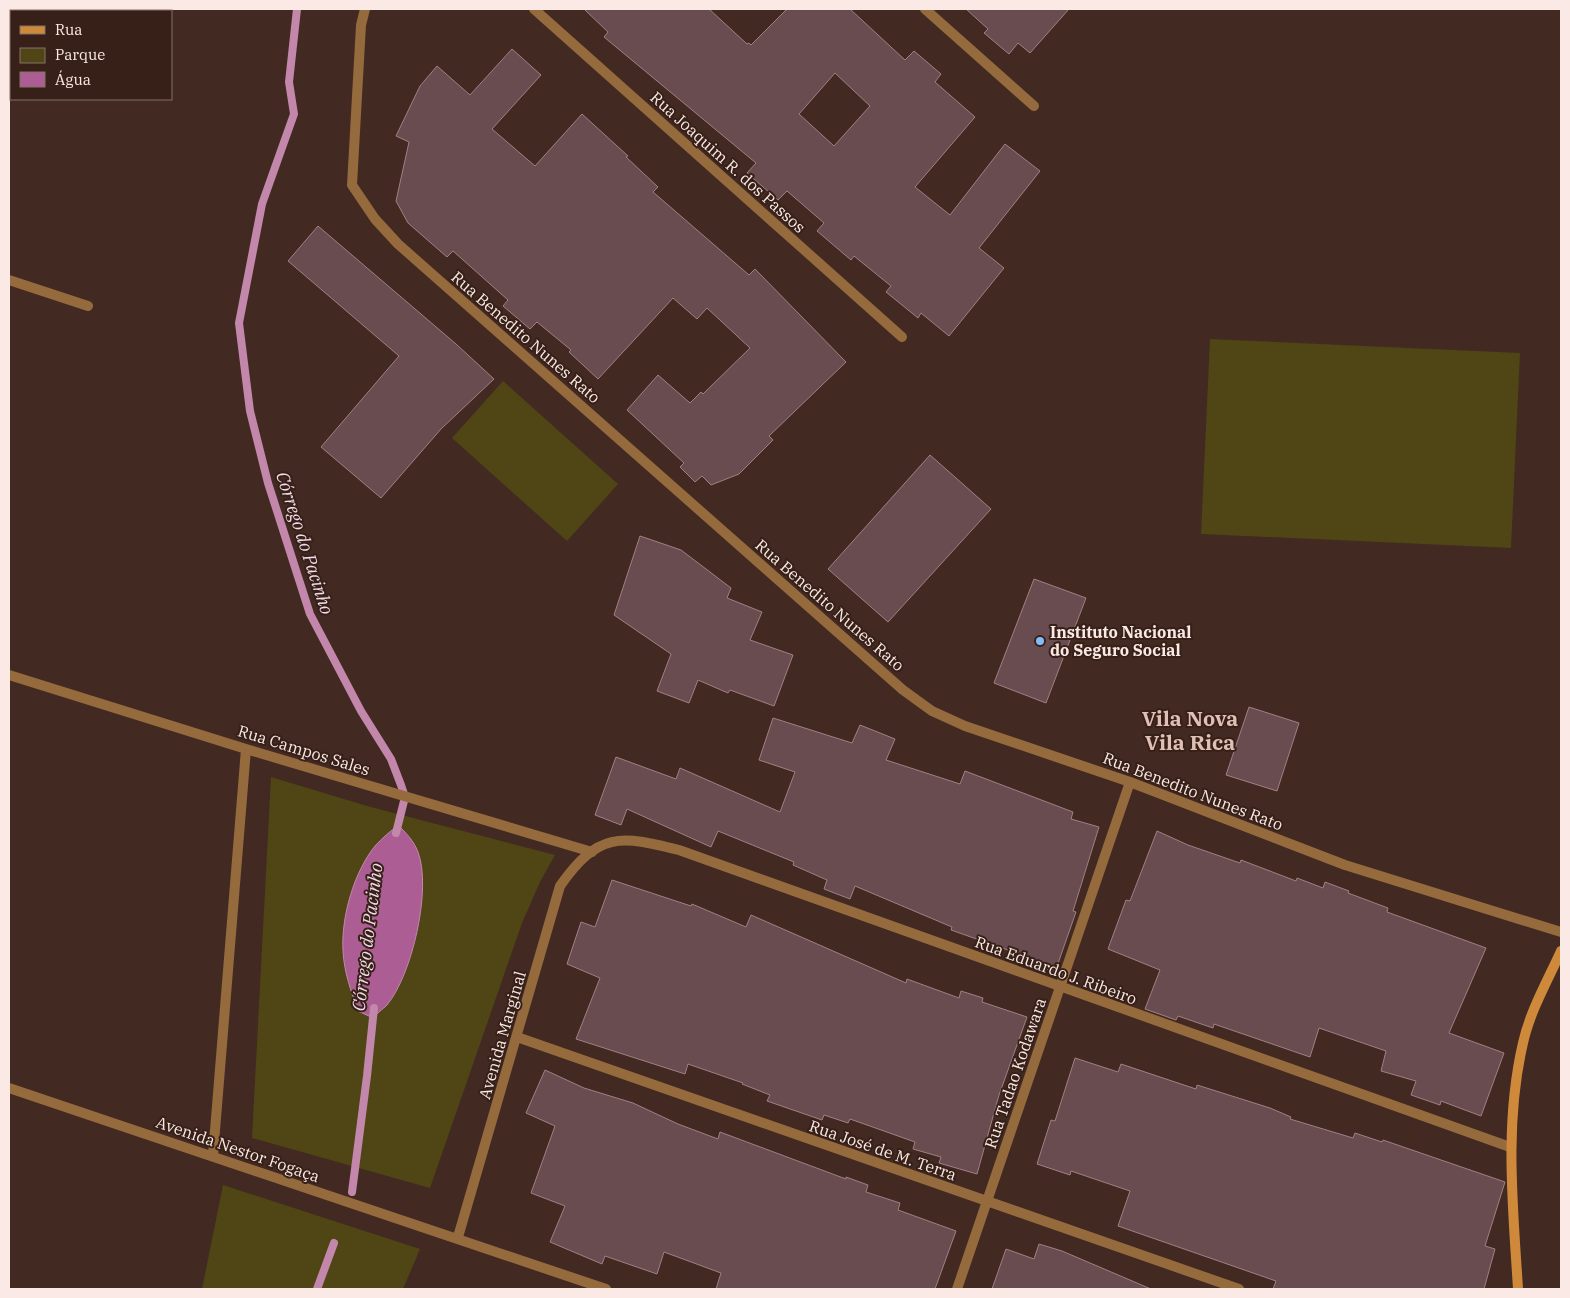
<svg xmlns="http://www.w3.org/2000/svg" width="1570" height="1298" font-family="'IBM Plex Serif',serif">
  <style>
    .green { fill: #504515 }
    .water { fill: #ac5d93; stroke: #c387ab }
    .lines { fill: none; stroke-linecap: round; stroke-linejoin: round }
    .stream { stroke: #c387ab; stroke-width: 8 }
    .building { fill: #694c50; stroke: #a08085; fill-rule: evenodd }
    .minor { stroke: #956a3d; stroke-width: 10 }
    .secondary { stroke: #ce893b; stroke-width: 10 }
    .poi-dot { fill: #86bbfb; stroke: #372018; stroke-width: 2 }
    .labels { text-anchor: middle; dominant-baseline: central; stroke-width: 4; stroke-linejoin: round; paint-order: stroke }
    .street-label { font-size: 16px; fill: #fae9e4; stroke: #372018 }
    .poi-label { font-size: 16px; font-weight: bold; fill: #fae9e4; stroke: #372018; text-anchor: start }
    .water-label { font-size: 18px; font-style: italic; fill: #f2dcea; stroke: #372018 }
    .district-label { font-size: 21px; font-weight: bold; fill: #e0c0b6; stroke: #372018 }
  </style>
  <rect width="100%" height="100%" fill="#422922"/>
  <path class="green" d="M1210,339l310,14 -9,195 -310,-14z
    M503,381l115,103 -51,57 -115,-103z
    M271,777l96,29 188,49 -15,27 -18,41 -92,265 -178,-50z
    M223,1185l197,64 -17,40h-201z"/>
  <path class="water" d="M398,825c8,8 16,16 20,27 14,37 -6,123 -31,153 -4,4 -10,8 -14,13l-15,-7c-7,-20 -14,-39 -15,-60 -2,-34 11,-79 32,-105 7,-8 16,-15 23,-21z"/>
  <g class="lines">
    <path class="stream" d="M297,9l-8,73 5,32 -32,90 -23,119 11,88 18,72 42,131 51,97 30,48 10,26 4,12 -9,36
      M352,1192l15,-116 7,-68
      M317,1289l17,-46"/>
  </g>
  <path class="building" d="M584,9h125l38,35 2,-1 2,2 36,-36h63l55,51 9,-9 27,23 -6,8 40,35 -60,70 35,28 55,-71 35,27 -61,77 25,20 -55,68 -28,-23 -3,5 -32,-26 5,-6 -37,-30 -3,4 -34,-29 7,-8 -37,-32 -9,9 -31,-27 9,-10 -152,-126 4,-5zM835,73l35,33 -36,40 -35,-32z
    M966,9h103l-39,44 -12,-10 -9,11 -25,-21 4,-4z
    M512,49l29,26 -49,54 43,37 47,-52 46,42 -2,1 32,30 -5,5 96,83 6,-6 91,93 -77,74 4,4 -34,34 -28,11 -9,-9 -7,6 -15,-15 4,-4 -57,-53 31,-35 32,28 11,-11 2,2 47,-46 -43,-40 -10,11 -24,-21 -75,81 -29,-27 2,-2 -34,-28 -7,7 -27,-23 5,-6 -55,-49 -6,6 -39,-34 -12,-22 13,-59 -13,-6 24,-50 17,-20 33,29z
    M318,226l138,118 38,35 -53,50 -60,69 -60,-51 78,-91 -111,-95z
    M930,455l61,54 -103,113 -60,-53z
    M640,536l41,14 50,38 -4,10 35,14 -12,28 43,15 -19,51 -44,-16 -2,3 -30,-13 -9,23 -32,-12 14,-37 -57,-39z
    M1034,579l52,19 -40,105 -52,-20z
    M1249,707l50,16 -22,68 -51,-16z
    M773,718l79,25 8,-18 35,14 -9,21 74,24 5,-13 108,41 -2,7 28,8 -26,84 3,1 -21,60 -38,-13 2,-5 -68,-24 1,-3 -97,-41 -5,13 -26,-10 3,-9 -34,-15 1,-3 -76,-31 -7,16 -84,-38 -6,16 -26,-10 21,-58 60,22 4,-11 100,44 15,-40 -36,-12z
    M1157,831l31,14 52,18 1,-3 55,21 1,-3 26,10 2,-6 24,9 -1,2 40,15 -1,4 99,36 -37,85 55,20 -23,63 -40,-15 -1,4 -29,-10 5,-14 -35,-10 5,-20 -67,-23 -9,29 -96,-33 -1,4 -35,-12 -2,4 -31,-11 15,-39 -52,-21 18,-49 4,1z
    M612,880l79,26 1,-2 54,23 5,-12 155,68 1,-4 52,19 2,-7 22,7 -1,4 45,15 -28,78 -22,79 -38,-11 2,-6 -28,-8 2,-7 -65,-23 -2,4 -24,-8 -2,5 -55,-19 3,-6 -28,-11 1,-1 -55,-19 -3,10 -109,-35 24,-61 -33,-14 14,-42 14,5z
    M1075,1058l43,14 3,-8 75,25 1,-4 73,23 21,9 -1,2 63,19 2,-5 27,9 1,-2 122,42 -20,64 10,3 -11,40h-211l3,-8 -158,-55 12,-35 -59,-20 -1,4 -33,-11 14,-44 4,1z
    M545,1070l39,18 49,15 45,21 40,15 2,-7 126,47v-2l22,8 -2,7 34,11 -2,7 58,21 -21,58h-219l5,-16 -57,-21 -7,22 -52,-18 -3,8 -52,-22 15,-36 -34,-13 24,-67 -29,-13z
    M1039,1244l23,7 89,38h-159l14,-40 28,10z"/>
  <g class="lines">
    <path class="minor" d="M365,9l-4,16 -9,160 23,34 23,25 505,446 29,21 33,15 165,56 215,83 216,67
      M534,9l368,328
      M925,9l109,97
      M9,280l79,26
      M9,675l237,74 346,103
      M517,1037l722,252
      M9,1088l597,201
      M213,1155l33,-406
      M458,1237l102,-351c38,-54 60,-51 119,-36l831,297
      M957,1289l173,-507"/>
    <path class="secondary" d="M1518,1289c-5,-82 -14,-165 5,-246 7,-32 25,-63 38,-92"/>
  </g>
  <circle class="poi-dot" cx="1040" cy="641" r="5"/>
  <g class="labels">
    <g class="street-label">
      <text transform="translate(728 162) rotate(42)">Rua Joaquim R. dos Passos</text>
      <text transform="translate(526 337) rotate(41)">Rua Benedito Nunes Rato</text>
      <text transform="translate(830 605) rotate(41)">Rua Benedito Nunes Rato</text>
      <text transform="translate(304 750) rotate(17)">Rua Campos Sales</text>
      <text transform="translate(1193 791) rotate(21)">Rua Benedito Nunes Rato</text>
      <text transform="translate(1056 970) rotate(20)">Rua Eduardo J. Ribeiro</text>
      <text transform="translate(502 1035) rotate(-74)">Avenida Marginal</text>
      <text transform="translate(1015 1073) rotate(-71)">Rua Tadao Kodawara</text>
      <text transform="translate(238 1149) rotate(19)">Avenida Nestor Fogaça</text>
      <text transform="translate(883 1150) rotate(19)">Rua José de M. Terra</text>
    </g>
    <g class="poi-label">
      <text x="1050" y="632">Instituto Nacional<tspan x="1050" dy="18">do Seguro Social</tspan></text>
    </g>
    <g class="water-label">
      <text transform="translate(305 543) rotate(72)">Córrego do Pacinho</text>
      <text transform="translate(367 937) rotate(-83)">Córrego do Pacinho</text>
    </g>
    <g class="district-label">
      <text x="1190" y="718">Vila Nova<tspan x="1190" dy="24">Vila Rica</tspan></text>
    </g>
  </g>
  <rect width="1570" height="1298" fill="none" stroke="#fae9e4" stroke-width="20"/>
  <rect x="10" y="10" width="162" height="90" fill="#372018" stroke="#85706a"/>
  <rect x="20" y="26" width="25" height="8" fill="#ce893b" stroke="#85706a"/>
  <text x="55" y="35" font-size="15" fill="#fae9e4">Rua</text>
  <rect x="20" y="48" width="25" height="15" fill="#504515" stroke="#85706a"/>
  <text x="55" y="60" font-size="15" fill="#fae9e4">Parque</text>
  <rect x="20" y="72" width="25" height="15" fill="#ac5d93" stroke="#85706a"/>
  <text x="55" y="85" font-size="15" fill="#fae9e4">Água</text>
</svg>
